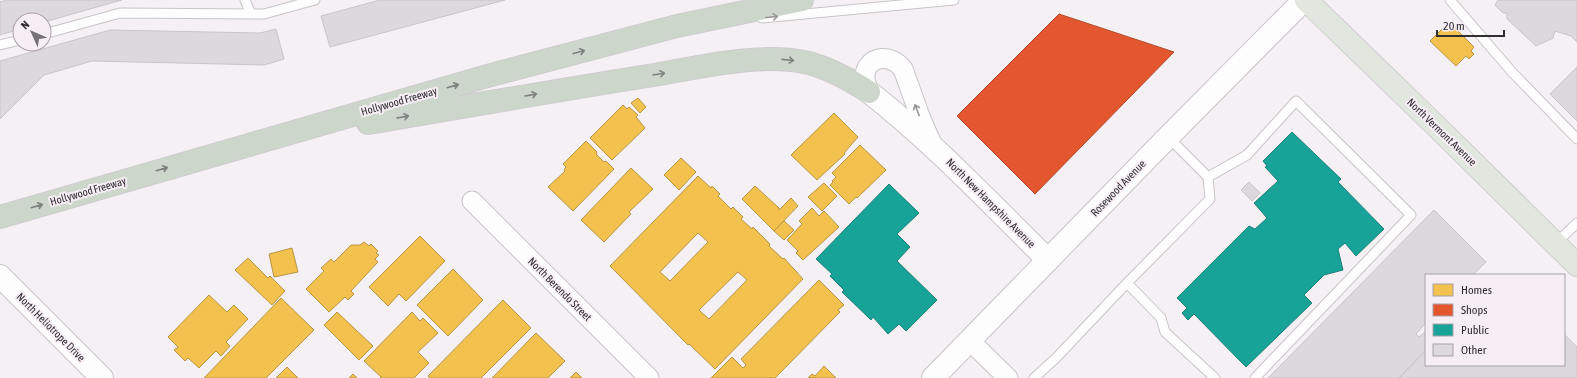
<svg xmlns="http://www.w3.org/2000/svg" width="1577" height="378" font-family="'Asap Condensed',sans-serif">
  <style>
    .homes { fill: #f2c14e; stroke: #b89545; fill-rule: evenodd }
    .shops { fill: #e4572e; stroke: #ae4b2f }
    .public { fill: #17a398; stroke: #1f8079 }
    .building { fill: #dcd8db; stroke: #c8c5c8 }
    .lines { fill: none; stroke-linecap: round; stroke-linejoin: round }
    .service-casing { stroke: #c7c4c7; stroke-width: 11 }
    .minor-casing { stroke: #c7c4c7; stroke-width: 21 }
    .tertiary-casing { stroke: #c7c4c7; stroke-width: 24 }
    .secondary-casing { stroke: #c7c4c7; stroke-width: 24 }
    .primary-casing { stroke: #ceccce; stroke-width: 24 }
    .motorway-casing { stroke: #ceccce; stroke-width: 24 }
    .service { stroke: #fefdfd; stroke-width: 9 }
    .minor { stroke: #fefdfd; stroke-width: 19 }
    .tertiary { stroke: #fefdfd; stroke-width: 22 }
    .secondary { stroke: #fefdfd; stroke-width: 22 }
    .primary { stroke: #e1e6df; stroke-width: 22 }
    .motorway { stroke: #ccd6cb; stroke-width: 22 }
    .oneway { stroke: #989697 }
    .oneway2 { stroke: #7e827e }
    .labels { text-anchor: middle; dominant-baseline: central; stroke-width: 4; stroke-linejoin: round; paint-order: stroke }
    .street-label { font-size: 11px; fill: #312e31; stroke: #f7eef5 }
  </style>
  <rect width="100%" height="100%" fill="#f5f0f4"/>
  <path class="homes" d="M1449,22l25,25 -3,4 3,3 -5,5 -3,-3 -10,10 -26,-25z
    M638,98l8,9 -6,6 -9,-10z
    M623,105l4,4 2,-2 9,8 -2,2 9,11 -33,32 -22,-22z
    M834,113l24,24 -14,16 1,1 -28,26 -26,-25z
    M586,141l11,11 -1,2 8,8 2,-1 8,8 -41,42 -25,-24 17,-16 -1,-1 2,-3 -3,-3z
    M860,145l26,25 -29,28 -1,-1 -7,7 -19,-19 3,-3 -1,-1 4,-4 -4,-4z
    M681,158l15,14 -17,18 -15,-15z
    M631,168l22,21 -24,23 2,2 -27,28 -23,-22z
    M698,176l13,12 1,-2 8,8 -2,2 13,13 2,-2 10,10 -2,2 11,10 1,-2 17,17 -1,2 14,13 1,-1 19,21 -88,90 -26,-25 -1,1 -78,-79zM698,233l10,9 -38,39 -10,-9zM738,272l9,8 -38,39 -10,-9z
    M824,183l13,13 -15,15 -14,-14z
    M755,186l24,22v2l12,-12 7,8 -24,25 -32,-32z
    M812,208l7,8 5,-5 15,16 -36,33 -7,-7 2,-2 -11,-11 15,-16 -3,-3z
    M784,221l10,9 -10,10 -10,-9z
    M420,236l25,25 -39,40 -7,-7 -11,12 -19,-19z
    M364,242l5,4 2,-2 7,7 -2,2 3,2 -4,4 3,3 -27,29 3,3 -6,6 -3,-3 -16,15 -23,-23 18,-18 -3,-3 10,-9 3,3 17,-17h9z
    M292,248l6,24 -24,5 -5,-23z
    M248,258l20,20 2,-2 15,15 -13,14 -37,-35z
    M453,269l30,31 -35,36 -31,-31z
    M819,280l25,25 -6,5 2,2 -65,66h-64l21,-21 11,11 3,-3 -5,-6z
    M209,295l18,17 7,-7 14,14 -22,23 4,4 -9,10 -5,-5 -17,17 -11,-10 -3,3 -11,-11 4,-3 -10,-10z
    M281,298l33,32 -48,48h-62z
    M503,300l28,28 -50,50h-51l-2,-2z
    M337,312l36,34 -14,14 -35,-35z
    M412,312l8,9 3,-3 15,15 -20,19 11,11 -15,15h-34l1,-1 -17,-16z
    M536,333l29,28 -17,17h-56z
    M824,366l12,12h-28l4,-4 3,2z
    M287,367l11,11h-22z
    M576,372l6,6h-12z
    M353,374l4,4h-8z"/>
  <path class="shops" d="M1059,14l115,38 -139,142 -78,-78z"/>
  <path class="public" d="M1292,132l49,47 -3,3 46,47 -28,27 -11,-13 -7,6 5,21 -19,5 -20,20 8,8 -66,64 -52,-53 -6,6 -6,-7 5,-5 -10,-10 72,-72 6,3 12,-11 -13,-15 24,-22 -13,-14 2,-1 -4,-5z
    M889,184l30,29 -22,21 13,13 -13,14 40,39 -31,31 -7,-7 -11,10 -15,-17 -2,3 -29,-28 2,-2 -14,-14 2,-2 -16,-15z"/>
  <path class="building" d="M7,0h115l-78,22v-2h-24v9l-20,6v-33z
    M380,0h125l-175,47 -9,-31z
    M1498,0h79v42l-6,-6 -16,-5 -2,7 -17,8 -29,-27v-6h-4l-8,-8z
    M276,29l8,30 -20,6 -172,-4 -48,14 -44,44v-58l110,-31 150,3z
    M1577,67v54l-27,-27z
    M1249,182l11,11 -8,8 -11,-11z
    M1434,210l52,52 -13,13h-47v48l-10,11 3,3 7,-6v19l-27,28h-131z
    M1564,334l13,13v31h-178l27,-28v15h138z"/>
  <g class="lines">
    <defs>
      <path id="service" d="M245,0l6,14
        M1450,0l62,72 65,67
        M762,18l192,-18
        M44,34l76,-21 144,1 51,-14
        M0,45l20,-5
        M1208,177l39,-22 49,-54 115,114 -156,163
        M1555,244l22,-21
        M1127,283l34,35 4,14 50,46
        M1034,378l22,-20 71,-75 83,-84 -2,-22 -40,-40"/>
      <path id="minor" d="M869,92c-1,-4 -3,-8 -4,-12 -2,-23 24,-29 38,-11l18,50 12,27
        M472,201l177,177
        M970,341l38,37"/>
      <path id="tertiary" d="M0,276l102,102
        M933,378l115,-118"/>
      <path id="secondary" d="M869,92c65,51 121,111 179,168l120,-123 136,-137"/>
      <path id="primary" d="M1306,0l130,126 141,139"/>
      <path id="motorway" d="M368,123c95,-16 190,-33 286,-48 46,-8 104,-22 150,-13 24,5 45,17 65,30
        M0,217l491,-142 186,-49 125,-26"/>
    </defs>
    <use href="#service" class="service-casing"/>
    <use href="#minor" class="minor-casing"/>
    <use href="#tertiary" class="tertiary-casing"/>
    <use href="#secondary" class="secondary-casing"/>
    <use href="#primary" class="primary-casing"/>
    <use href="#motorway" class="motorway-casing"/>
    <use href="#service" class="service"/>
    <use href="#minor" class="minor"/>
    <use href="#tertiary" class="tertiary"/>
    <use href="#secondary" class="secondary"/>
    <use href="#primary" class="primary"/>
    <use href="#motorway" class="motorway"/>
  </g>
  <defs><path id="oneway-shaft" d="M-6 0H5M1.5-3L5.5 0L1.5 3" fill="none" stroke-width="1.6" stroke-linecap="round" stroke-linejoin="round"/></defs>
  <g class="oneway">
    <use href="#oneway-shaft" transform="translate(772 17) rotate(-5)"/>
    <use href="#oneway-shaft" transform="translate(917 110) rotate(-111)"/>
  </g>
  <g class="oneway2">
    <use href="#oneway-shaft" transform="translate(579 52) rotate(-15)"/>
    <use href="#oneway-shaft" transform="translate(788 60) rotate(6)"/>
    <use href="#oneway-shaft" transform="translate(659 74) rotate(-9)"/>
    <use href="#oneway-shaft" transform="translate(453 86) rotate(-16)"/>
    <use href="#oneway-shaft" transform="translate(531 95) rotate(-10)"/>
    <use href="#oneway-shaft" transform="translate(403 117) rotate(-10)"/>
    <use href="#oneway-shaft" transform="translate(162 169) rotate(-16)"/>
    <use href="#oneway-shaft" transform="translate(37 206) rotate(-16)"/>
  </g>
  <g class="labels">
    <g class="street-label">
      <text transform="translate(399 101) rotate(-16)">Hollywood Freeway</text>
      <text transform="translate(1442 132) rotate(44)">North Vermont Avenue</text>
      <text transform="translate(1118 188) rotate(-46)">Rosewood Avenue</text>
      <text transform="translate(88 191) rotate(-16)">Hollywood Freeway</text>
      <text transform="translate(991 203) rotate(45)">North New Hampshire Avenue</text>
      <text transform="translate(560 289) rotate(45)">North Berendo Street</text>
      <text transform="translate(51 327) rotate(45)">North Heliotrope Drive</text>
    </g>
  </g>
  <rect x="1425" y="274" width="140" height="92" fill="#f7eef5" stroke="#a8a1a7"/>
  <rect x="1433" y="284" width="20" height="12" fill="#f2c14e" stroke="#a8a1a7"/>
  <text x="1461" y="294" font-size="12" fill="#312e31">Homes</text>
  <rect x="1433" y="304" width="20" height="12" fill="#e4572e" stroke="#a8a1a7"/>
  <text x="1461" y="314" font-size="12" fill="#312e31">Shops</text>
  <rect x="1433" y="324" width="20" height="12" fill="#17a398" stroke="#a8a1a7"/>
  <text x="1461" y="334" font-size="12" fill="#312e31">Public</text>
  <rect x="1433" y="344" width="20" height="12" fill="#dcd8db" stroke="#a8a1a7"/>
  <text x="1461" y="354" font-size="12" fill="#312e31">Other</text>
  <g transform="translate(32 32) rotate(315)"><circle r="19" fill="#f7eef5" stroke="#a8a1a7"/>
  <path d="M0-3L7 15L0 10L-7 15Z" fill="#767275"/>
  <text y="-6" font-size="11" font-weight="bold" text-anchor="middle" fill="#312e31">N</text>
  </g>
  <path d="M1437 30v6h67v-6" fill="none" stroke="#312e31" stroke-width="2"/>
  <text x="1443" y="30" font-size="12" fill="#312e31" stroke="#f7eef5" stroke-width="3" paint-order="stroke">20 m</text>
</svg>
